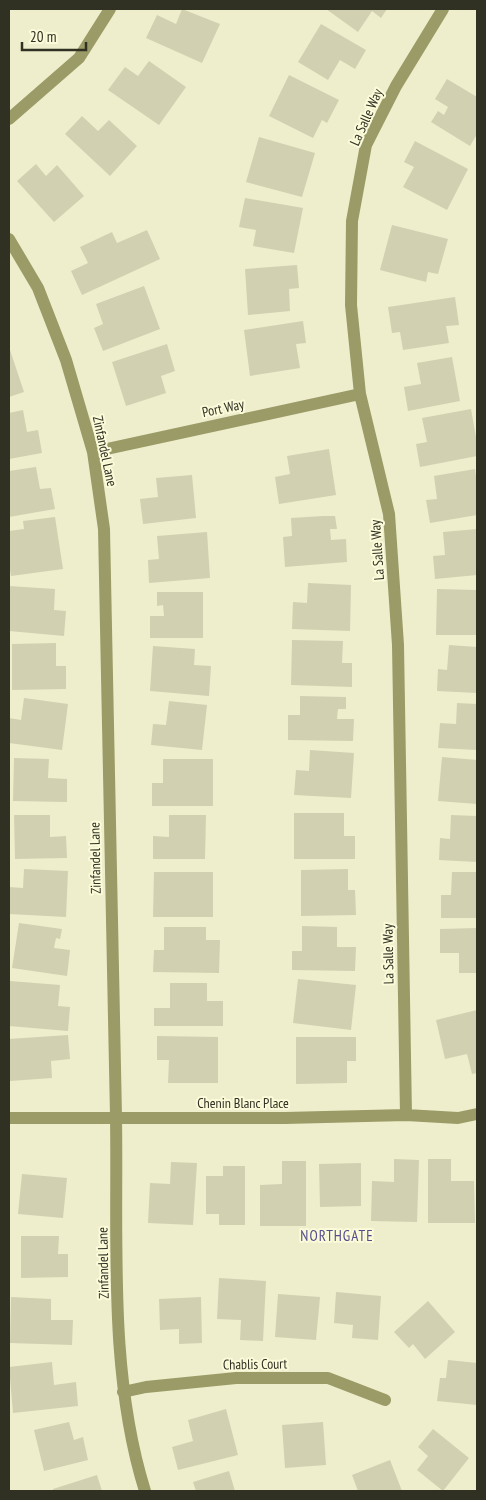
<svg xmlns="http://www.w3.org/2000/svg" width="486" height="1500" font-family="'PT Sans Narrow',sans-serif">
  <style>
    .building { fill: #d1d1b1 }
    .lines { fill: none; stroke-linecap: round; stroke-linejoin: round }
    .minor { stroke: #9b9b67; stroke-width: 12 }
    .labels { text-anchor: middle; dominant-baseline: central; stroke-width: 4; stroke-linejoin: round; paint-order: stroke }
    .street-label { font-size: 14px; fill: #303023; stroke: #fbfbda }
    .neighbourhood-label { font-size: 15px; letter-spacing: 1px; fill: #554d8b; stroke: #fbfbda }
  </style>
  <rect width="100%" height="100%" fill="#eeeecd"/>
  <path class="building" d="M182,9l38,15 -18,39 -56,-25 11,-23 19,9z
    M326,9h61l-6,9 -9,-7 -14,21z
    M321,24l45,26 -11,19 -15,-9 -12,20 -30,-18z
    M149,61l37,26 -27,38 -51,-35 17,-23 13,9z
    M289,75l50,25 -12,23 -5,-3 -9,18 -44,-22z
    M447,79l30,18v37l-7,12 -39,-24 7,-11 6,4 4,-8 -13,-8z
    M82,116l16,15 11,-11 28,26 -27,30 -45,-42z
    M259,137l56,16 -13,44 -56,-15z
    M415,141l53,28 -21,41 -44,-23 11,-20 -10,-5z
    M36,164l10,12 11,-11 27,31 -30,26 -37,-41z
    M245,198l58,10 -9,45 -41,-7 3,-16 -17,-3z
    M392,225l56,14 -10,35 -10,-2 -2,10 -46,-12z
    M147,230l13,29 -78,36 -11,-24 17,-8 -8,-16 32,-15 5,11z
    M297,265l2,23 -10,1 1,22 -42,4 -3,-46z
    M144,286l16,43 -57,22 -9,-23 9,-4 -7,-20z
    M455,297l4,28 -13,1 3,17 -46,7 -3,-18 -8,1 -4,-26z
    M303,321l3,22 -10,1 4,24 -50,8 -6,-46z
    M167,344l8,27 -14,5 5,17 -40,13 -14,-44z
    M9,347l15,45 -15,5z
    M452,357l8,44 -52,10 -4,-24 17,-3 -4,-21z
    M471,409l6,34v13l-57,11 -4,-23 11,-2 -5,-24z
    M23,410l4,22 11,-2 4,23 -33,6v-46z
    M329,449l7,46 -57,9 -4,-27 15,-3 -3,-18z
    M36,467l4,22 11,-1 4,21 -46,8v-46z
    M475,469l2,15v31l-47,8 -4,-23 11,-1 -3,-23z
    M192,475l4,43 -53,6 -3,-25 18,-2 -2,-19z
    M323,516h12l2,13h-7l1,11 15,-1 1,23 -62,5 -2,-30 9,-1 -1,-18z
    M55,517l8,52 -52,7 -2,-12v-33l15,-2 -1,-8z
    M477,529v46l-42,4 -2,-23 12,-1 -2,-23z
    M207,532l3,46 -61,5 -1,-23 11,-1 -2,-23z
    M308,583l43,2 -1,46 -58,-2 1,-27 14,1z
    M9,586l46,3 -1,21 12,1 -2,25 -55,-5z
    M437,589l40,1v45h-41z
    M157,592h46v46h-53v-22h14l-1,-11 -6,1z
    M292,640l51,1 -1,22h10v24l-61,-2z
    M56,643v23h10v23l-54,1v-46z
    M449,645l28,2v46l-40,-2 1,-22 9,1z
    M153,646l42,3 -1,16 17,1 -2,30 -59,-5z
    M300,696l46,1v12h-8l-1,10h17l-1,22 -65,-1v-25h12z
    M24,698l44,6 -6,46 -53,-7v-25l12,2z
    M169,701l38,4 -5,45 -51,-5 2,-21 13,1z
    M457,703l20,1v46l-39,-2 2,-25 16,1z
    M310,750l44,3 -3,45 -57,-3 2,-25 13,1z
    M442,757l35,3v44l-39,-3z
    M14,758l35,1 -1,19 19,1v23l-54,-1z
    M163,759h50v47h-61v-23h11z
    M294,813h50v23h11v23h-61z
    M14,815h36v22l16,-1 1,22 -52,1z
    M169,815h37l-1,44h-52v-23l16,1z
    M451,815l26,1v46l-38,-2 1,-22 10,1z
    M24,869l44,2 -2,46 -57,-3v-27l14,1z
    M348,869v21h7l1,25 -55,1v-46z
    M154,872h59v45h-60z
    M452,872h25v46h-36v-23h10z
    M19,923l43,6 -2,10 -4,-1 -2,10 16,2 -3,26 -55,-8z
    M302,926l35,1v20h19l-1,24 -63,-1v-19h10z
    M164,927h42v13h14l-1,33 -66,-1 1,-22h10z
    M477,928v45h-18v-20h-19v-24z
    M298,979l58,6 -5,45 -58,-7z
    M10,981l50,4 -2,21 12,1 -2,24 -59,-5z
    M170,983h37v18h16v25h-69v-18h16z
    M477,1010v63l-5,1 -5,-20 -22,5 -9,-39z
    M68,1035l2,24 -19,2 1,17 -42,3 -1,-42z
    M157,1036l61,1v46h-50l1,-23h-12z
    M296,1037h60v24h-9v22l-51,1z
    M394,1159l25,1 -2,62 -46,-1 1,-40 22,1z
    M428,1159h23v22h23l1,42h-47z
    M282,1161h24v65h-46v-41l22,-1z
    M171,1162l26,1 -4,62 -45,-2 2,-40 20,1z
    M361,1163v43l-41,1 -1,-43z
    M223,1166h22v59h-26v-11h-13v-38h17z
    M22,1174l45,4 -4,40 -45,-4z
    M21,1236h38l-1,18h10v23l-47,1z
    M219,1278l47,3 -3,60 -23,-1 1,-20 -24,-1z
    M336,1292l45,4 -3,44 -26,-2 1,-13 -19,-2z
    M278,1294l42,3 -4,43 -41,-3z
    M11,1297l40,2v21h22l-1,25 -62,-2z
    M201,1297l1,46 -23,1v-15l-19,1 -1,-31z
    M428,1301l27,31 -30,27 -12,-15 -4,4 -15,-16z
    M448,1360l29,3v42l-40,-4 3,-23h6z
    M52,1362l2,23 22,-3 2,24 -65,7 -4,-46z
    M226,1409l12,46 -60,15 -6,-23 21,-6 -5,-21z
    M69,1422l5,18 9,-3 5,23 -44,11 -10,-41z
    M323,1422l3,43 -41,3 -3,-43z
    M433,1429l36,29 -26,33 -26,-21 11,-14 -10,-9z
    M390,1460l12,31h-44l-6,-16z
    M229,1471l6,20h-39l-3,-9z
    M97,1475l5,16h-49v-2z"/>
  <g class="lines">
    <path class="minor" d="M9,119l70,-61 31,-49
      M9,239l29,49 28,72 27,92 11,77c4,196 8,391 12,587 2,123 -8,257 29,375
      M93,452l267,-58
      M406,1115l-8,-470 -9,-131 -29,-120 -9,-89 1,-84 14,-76 30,-59 47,-77
      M9,1118h276l121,-3 52,3 19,-4
      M123,1392l23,-5 90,-9h92l57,22"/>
  </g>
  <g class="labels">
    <g class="street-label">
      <text transform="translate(366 117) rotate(-66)">La Salle Way</text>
      <text transform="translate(223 408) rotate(-12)">Port Way</text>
      <text transform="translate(105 451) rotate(78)">Zinfandel Lane</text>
      <text transform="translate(377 550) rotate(-94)">La Salle Way</text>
      <text transform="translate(95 858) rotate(-91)">Zinfandel Lane</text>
      <text transform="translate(388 954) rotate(-91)">La Salle Way</text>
      <text x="243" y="1103">Chenin Blanc Place</text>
      <text transform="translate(103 1263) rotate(-91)">Zinfandel Lane</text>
      <text transform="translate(255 1364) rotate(-1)">Chablis Court</text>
    </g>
    <g class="neighbourhood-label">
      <text x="337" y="1235">NORTHGATE</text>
    </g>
  </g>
  <rect width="486" height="1500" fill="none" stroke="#303023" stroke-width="20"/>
  <path d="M22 42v8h64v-8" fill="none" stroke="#303023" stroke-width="2.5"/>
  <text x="30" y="42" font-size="15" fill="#303023" stroke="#fbfbda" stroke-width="4" paint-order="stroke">20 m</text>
</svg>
